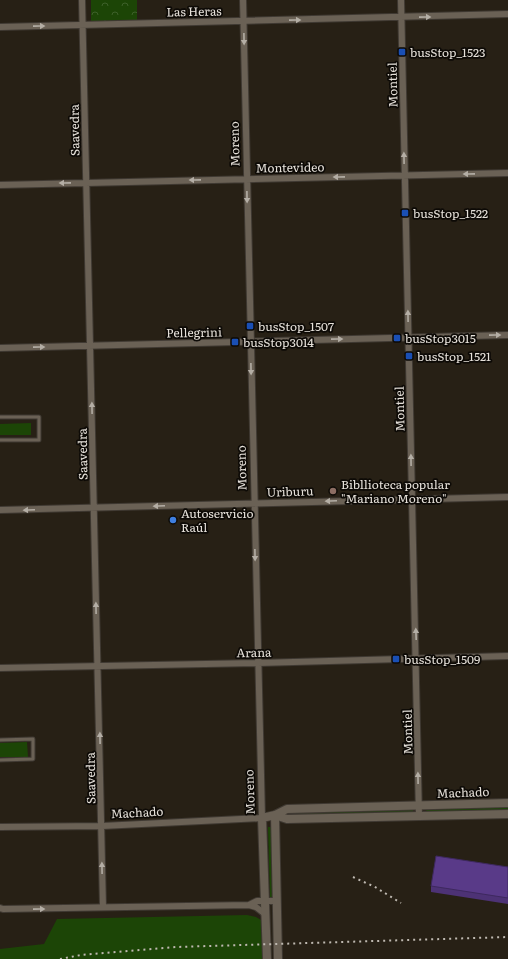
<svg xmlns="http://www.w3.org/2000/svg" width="508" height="959" font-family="Literata,serif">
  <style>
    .green { fill: #1c4506 }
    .forest { fill: url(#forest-crowns) }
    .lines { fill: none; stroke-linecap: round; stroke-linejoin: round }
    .service-casing { stroke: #3f3932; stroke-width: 5 }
    .minor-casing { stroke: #3f3932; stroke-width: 8 }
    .tertiary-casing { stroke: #3f3932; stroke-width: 10 }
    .service { stroke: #6a6155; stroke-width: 3 }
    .minor { stroke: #6a6155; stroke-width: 6 }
    .tertiary { stroke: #6a6155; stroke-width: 8 }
    .rail { stroke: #bfb9b1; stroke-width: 2; stroke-dasharray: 2 4; stroke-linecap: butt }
    .wall { fill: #4d3275 }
    .building { fill: #593a88; stroke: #3e295f }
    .oneway { fill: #b4aea5 }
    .transit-dot { fill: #1a4fb4; stroke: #0d0a06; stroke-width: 1.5 }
    .education-dot { fill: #8d6e63; stroke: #0d0a06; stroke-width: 1.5 }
    .shop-dot { fill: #3f7fe0; stroke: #0d0a06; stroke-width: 1.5 }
    .labels { text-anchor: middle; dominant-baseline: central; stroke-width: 3.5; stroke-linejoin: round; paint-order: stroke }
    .street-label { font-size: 12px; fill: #e6e1da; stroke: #0d0a06 }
    .poi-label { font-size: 12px; fill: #e6e1da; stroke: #0d0a06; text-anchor: start }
  </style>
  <defs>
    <pattern id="forest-crowns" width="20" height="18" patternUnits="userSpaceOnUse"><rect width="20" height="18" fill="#1c4506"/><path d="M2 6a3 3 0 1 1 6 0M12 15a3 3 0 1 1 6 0" fill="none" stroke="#3d602a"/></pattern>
  </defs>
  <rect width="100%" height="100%" fill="#272015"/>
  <path class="green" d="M31,423v12h-31v-11z
    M27,742l1,15h-28v-14z
    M508,807v3l-81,2 -1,-2z
    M413,810v2l-127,3v-2z
    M268,827h3l1,70h-2z
    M247,915l9,2 5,3 3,39h-264v-10l44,-5 13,-25z"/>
  <path class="forest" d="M91,0h46v21l-46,1z"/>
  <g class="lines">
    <defs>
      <path id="service" d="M0,417h39v23h-39
        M0,740l33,-1v20l-33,1"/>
      <path id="minor" d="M82,0l21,907
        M401,0l18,817
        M0,27l508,-13
        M0,185l508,-12
        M0,348l508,-13
        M0,510l508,-13
        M0,668l258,-5 250,-7
        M0,827l102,-1 160,-8 -19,-818
        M249,905l7,2 9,7
        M0,908l3,1 246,-4 8,-4h20"/>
      <path id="tertiary" d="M275,815l12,4 221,-5
        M275,815l3,144
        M267,959l-5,-141 13,-3 12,-6 221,-6"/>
    </defs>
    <use href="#service" class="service-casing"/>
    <use href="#minor" class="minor-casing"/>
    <use href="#tertiary" class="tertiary-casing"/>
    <use href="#service" class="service"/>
    <use href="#minor" class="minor"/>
    <use href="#tertiary" class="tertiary"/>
    <path class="rail" d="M353,877l22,10 26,16
      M60,959l21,-4 95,-8 332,-10"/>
  </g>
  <path class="wall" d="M508,867v37l-77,-12v-6z"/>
  <path class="building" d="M436,856l72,11v31l-77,-12z"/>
  <defs><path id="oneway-solid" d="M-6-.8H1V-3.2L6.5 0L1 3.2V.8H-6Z"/></defs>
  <g class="oneway">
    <use href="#oneway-solid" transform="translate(425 17) rotate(-1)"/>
    <use href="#oneway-solid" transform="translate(295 20) rotate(-1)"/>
    <use href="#oneway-solid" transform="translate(39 26) rotate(-1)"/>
    <use href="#oneway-solid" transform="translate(244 39) rotate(89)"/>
    <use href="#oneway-solid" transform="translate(404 158) rotate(-91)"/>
    <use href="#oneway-solid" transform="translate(469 174) rotate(179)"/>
    <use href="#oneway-solid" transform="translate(339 177) rotate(179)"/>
    <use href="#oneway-solid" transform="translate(195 180) rotate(179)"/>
    <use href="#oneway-solid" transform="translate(65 183) rotate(179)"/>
    <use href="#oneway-solid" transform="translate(247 197) rotate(89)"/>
    <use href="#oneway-solid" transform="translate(408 316) rotate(-91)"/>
    <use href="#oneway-solid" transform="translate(495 335) rotate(-1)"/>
    <use href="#oneway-solid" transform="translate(337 339) rotate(-1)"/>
    <use href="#oneway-solid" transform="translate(39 347) rotate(-1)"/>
    <use href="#oneway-solid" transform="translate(251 369) rotate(89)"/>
    <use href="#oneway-solid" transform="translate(92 408) rotate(-91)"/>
    <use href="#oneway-solid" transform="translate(411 460) rotate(-91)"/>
    <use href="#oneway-solid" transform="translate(331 501) rotate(178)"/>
    <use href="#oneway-solid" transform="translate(159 506) rotate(178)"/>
    <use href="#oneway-solid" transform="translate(29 510) rotate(178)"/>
    <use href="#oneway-solid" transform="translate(255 555) rotate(89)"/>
    <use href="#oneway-solid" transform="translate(96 608) rotate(-91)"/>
    <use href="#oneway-solid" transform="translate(416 634) rotate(-92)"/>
    <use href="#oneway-solid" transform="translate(100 738) rotate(-91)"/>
    <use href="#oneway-solid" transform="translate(418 778) rotate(-91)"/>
    <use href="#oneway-solid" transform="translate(102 868) rotate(-91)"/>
    <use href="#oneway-solid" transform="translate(39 909) rotate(-1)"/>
  </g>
  <g class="transit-dot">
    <rect x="398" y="48" width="8" height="8" rx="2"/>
    <rect x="401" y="209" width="8" height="8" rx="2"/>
    <rect x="246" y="322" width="8" height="8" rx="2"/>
    <rect x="393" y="334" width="8" height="8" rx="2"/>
    <rect x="231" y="338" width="8" height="8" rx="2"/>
    <rect x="405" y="352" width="8" height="8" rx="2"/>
    <rect x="392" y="655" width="8" height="8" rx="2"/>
  </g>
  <circle class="education-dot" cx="333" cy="491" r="4"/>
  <circle class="shop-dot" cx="173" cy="520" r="4"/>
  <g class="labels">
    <g class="street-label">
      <text transform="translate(194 11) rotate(-1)">Las Heras</text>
      <text transform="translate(392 85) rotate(-91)">Montiel</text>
      <text transform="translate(74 130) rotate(-91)">Saavedra</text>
      <text transform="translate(234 144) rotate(-91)">Moreno</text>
      <text transform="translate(290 167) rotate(-1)">Montevideo</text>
      <text transform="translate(194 332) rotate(-1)">Pellegrini</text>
      <text transform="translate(399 409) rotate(-91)">Montiel</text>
      <text transform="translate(82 454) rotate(-91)">Saavedra</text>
      <text transform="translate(241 468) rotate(-91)">Moreno</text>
      <text transform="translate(290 491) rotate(-2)">Uriburu</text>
      <text transform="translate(254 652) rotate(-1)">Arana</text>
      <text transform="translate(407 732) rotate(-91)">Montiel</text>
      <text transform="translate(90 778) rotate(-91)">Saavedra</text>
      <text transform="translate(249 792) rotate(-92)">Moreno</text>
      <text transform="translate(463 792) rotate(-2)">Machado</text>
      <text transform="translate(137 812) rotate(-3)">Machado</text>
    </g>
    <g class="poi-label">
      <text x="410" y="52">busStop_1523</text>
      <text x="413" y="213">busStop_1522</text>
      <text x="258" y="326">busStop_1507</text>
      <text x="405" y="338">busStop3015</text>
      <text x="243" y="342">busStop3014</text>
      <text x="417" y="356">busStop_1521</text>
      <text x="341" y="484">Bibllioteca popular<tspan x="341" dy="14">"Mariano Moreno"</tspan></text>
      <text x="181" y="513">Autoservicio<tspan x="181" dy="14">Raúl</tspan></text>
      <text x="404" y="659">busStop_1509</text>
    </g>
  </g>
</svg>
